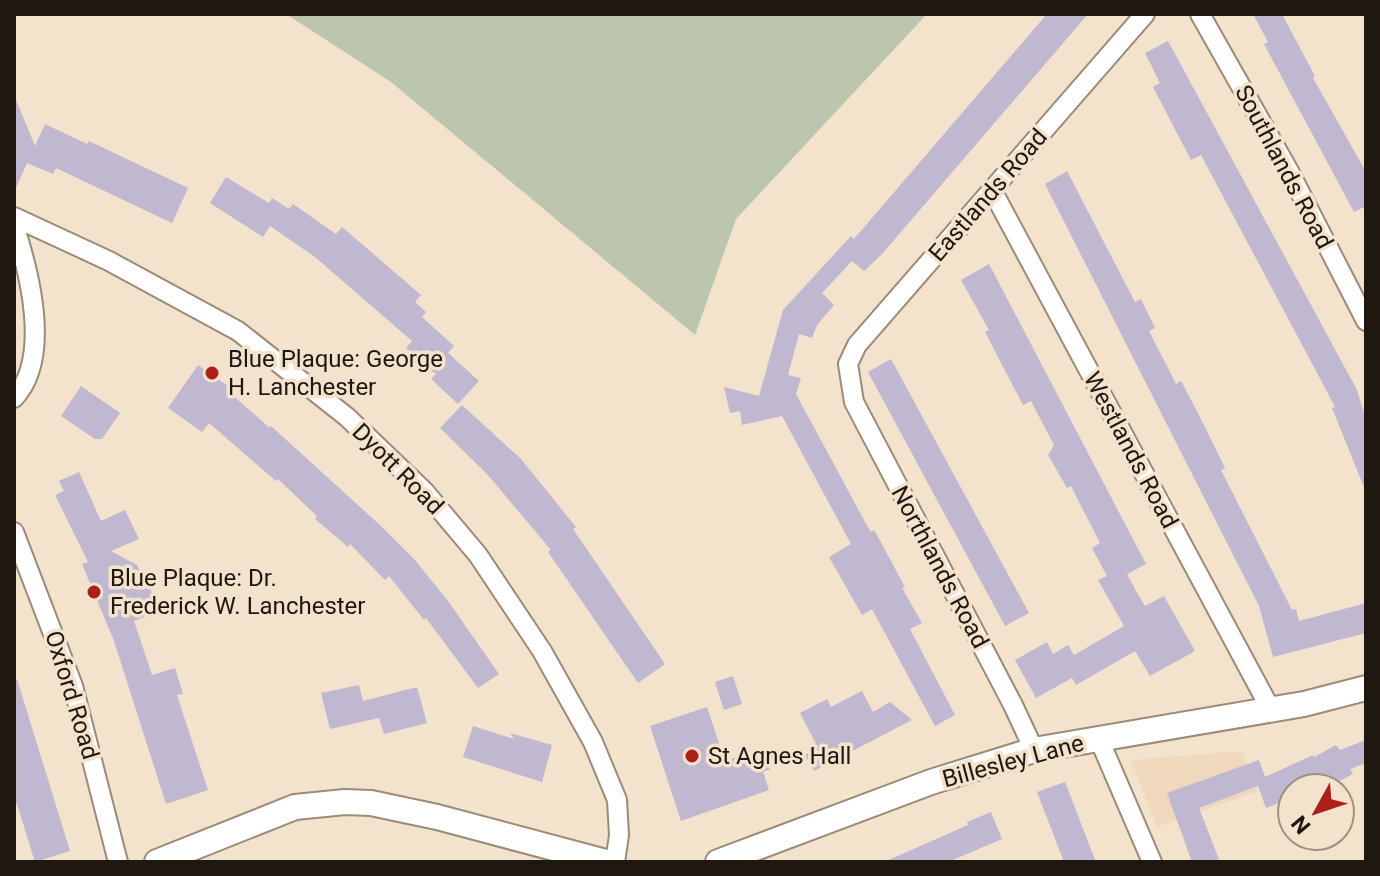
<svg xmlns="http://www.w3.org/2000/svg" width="1380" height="876" font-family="Roboto,sans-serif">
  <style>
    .built { fill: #efd8bc }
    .green { fill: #bcc6af }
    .building { fill: #c0b7d0 }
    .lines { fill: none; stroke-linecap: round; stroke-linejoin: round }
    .minor-casing { stroke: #9b8b77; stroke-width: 22 }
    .tertiary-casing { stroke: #9b8b77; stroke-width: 28 }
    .minor { stroke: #fff; stroke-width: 18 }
    .tertiary { stroke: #fff; stroke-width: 24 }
    .poi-dot { fill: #af1f19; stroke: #f3e2cc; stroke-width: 3 }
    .labels { text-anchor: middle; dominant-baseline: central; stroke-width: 7; stroke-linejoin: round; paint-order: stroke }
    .street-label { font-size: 24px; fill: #1e1810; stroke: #f3e2cc }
    .poi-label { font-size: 24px; fill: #1e1810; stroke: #f3e2cc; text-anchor: start }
  </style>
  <rect width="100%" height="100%" fill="#f3e2cc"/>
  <path class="built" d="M1242,751l16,40 -101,36 -26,-67z"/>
  <path class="green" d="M286,14h641l-191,205 -41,116 -304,-253z"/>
  <path class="building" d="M1047,14h41l-206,240 -18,17 -12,-10 -30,32 12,12 -17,20 -5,13 -13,-4 -11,41 13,3 -5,16 69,128 6,10 3,-2 10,18 21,39 -3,1 20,35 -12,6 45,86 -20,11 -63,-117 -10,6 -33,-58 22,-13 -69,-128 -40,9 -2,-14 -10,2 -6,-26 35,9 24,-86 68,-74 3,3z
    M1253,14h29l33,62 -2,2 53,94v34l-12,6 -90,-168 4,-2z
    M1168,41l189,349 9,30v72l-34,-84 3,-1 -11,-21 -123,-231 -10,5 -38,-73 7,-4 -15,-30z
    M14,95l21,51 10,-22 42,20 2,-3 99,47 -16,35 -116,-55 -3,6 -26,-11 -13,29z
    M1067,171l68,131 6,-3 14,29 -6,3 27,53 5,-3 21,40 23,47 -4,2 71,140 4,-1 3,12 67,-18v30l-93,24 -14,-51 -214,-422z
    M226,177l43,26 3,-5 17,11 4,-5 43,30 6,-7 79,68 -6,7 11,10 -4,5 32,29 -6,7 31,28 -21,23 -27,-25 5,-5 -30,-26 6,-7 -97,-84 -45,-31 -7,11 -53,-34z
    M989,264l157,300 -19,10 9,17 9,15 19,-10 31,55 -45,25 -15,-25 -59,34 -4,-7 -36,20 -21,-38 32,-18 6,12 15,-9 6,10 50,-29 -26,-46 9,-4 -15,-28 8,-5 -29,-57 -4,2 -19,-33 6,-10 -23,-44 -8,4 -38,-73 4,-2 -28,-50z
    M891,359l138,254 -24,13 -137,-254z
    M198,365l34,24 -2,4 40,35 1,-2 110,100 34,34 33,41 51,73 -21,14 -52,-70 -2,2 -35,-44 -4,4 -35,-36 -2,3 -33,-28 2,-3 -39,-37 -2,2 -67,-58 -7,9 -34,-24z
    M81,386l39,27 -18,26h-7l-34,-23z
    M462,405l59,54 55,68 -3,2 92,135 -27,19 -90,-131 3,-2 -64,-76 -47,-46z
    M79,472l22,49 24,-11 14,29 -28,12 26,14 6,13 3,-1 13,34 -25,10 18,54 23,-7 8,26 -6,1 31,95 -42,14 -52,-163 -32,-77 6,-2 -33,-67 9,-4 -5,-10z
    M733,676l9,28 -18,6 -9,-28z
    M17,679l53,172 -35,11 -18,-58h-3v-124z
    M359,685l4,16 54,-14 10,36 -43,11 -5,-16 -49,11 -9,-36z
    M862,691l11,21 17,-10 22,18 -98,51 -9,-16 13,-7 -18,-35 27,-14 4,8z
    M707,707l18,54 38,-13 7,21 -7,3 6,18 -88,31 -31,-95z
    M473,726l41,13 -4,-6 42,12 -10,37 -79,-25z
    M1366,740v23l-16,6 3,5 -19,10 -1,-2 -10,6h-31v10l-26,10 -8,-22 -59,22 21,54h-28l-25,-69 92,-33 6,17 48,-22 1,2 22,-12 4,5z
    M1065,782l22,57 9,23h-32l-27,-70z
    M991,812l11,27 -54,23h-64l84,-37 -1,-3z"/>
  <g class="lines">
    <defs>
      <path id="minor" d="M1200,14l90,159 76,148
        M992,190l279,520
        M14,217l95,44 129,70 109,86 78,75 53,63 64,96 51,91 24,58 2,35 -4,27
        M14,225c15,46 38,133 0,173
        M14,532l59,154 45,176
        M1099,739l53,123
        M1034,750l-21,-45 -159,-303 -6,-38 9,-19 288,-331"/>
      <path id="tertiary" d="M157,862l138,-55 50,-5 26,1 66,14 169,45
        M718,862l213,-80 103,-32 270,-46 62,-16"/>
    </defs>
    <use href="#minor" class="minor-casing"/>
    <use href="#tertiary" class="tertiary-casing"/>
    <use href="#minor" class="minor"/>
    <use href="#tertiary" class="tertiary"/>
  </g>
  <g class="poi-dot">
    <circle cx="212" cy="373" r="8"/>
    <circle cx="94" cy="592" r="8"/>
    <circle cx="692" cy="756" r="8"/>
  </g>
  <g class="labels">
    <g class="street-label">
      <text transform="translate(1284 167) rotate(62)">Southlands Road</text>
      <text transform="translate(988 195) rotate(-49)">Eastlands Road</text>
      <text transform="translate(1131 450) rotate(62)">Westlands Road</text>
      <text transform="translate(398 469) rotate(45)">Dyott Road</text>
      <text transform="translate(940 567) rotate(62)">Northlands Road</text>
      <text transform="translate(72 695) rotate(73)">Oxford Road</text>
      <text transform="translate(1013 761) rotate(-15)">Billesley Lane</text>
    </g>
    <g class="poi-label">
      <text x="228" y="359">Blue Plaque: George<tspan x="228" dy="28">H. Lanchester</tspan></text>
      <text x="110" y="578">Blue Plaque: Dr.<tspan x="110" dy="28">Frederick W. Lanchester</tspan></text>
      <text x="708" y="756">St Agnes Hall</text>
    </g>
  </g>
  <rect width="1380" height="876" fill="none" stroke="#1e1810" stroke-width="32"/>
  <g transform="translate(1316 812) rotate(230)"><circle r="38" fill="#f3e2cc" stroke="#9e9181" stroke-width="2"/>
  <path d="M0-6L14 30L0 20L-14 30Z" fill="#af1f19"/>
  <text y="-12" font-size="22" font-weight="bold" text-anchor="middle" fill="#1e1810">N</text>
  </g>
</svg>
